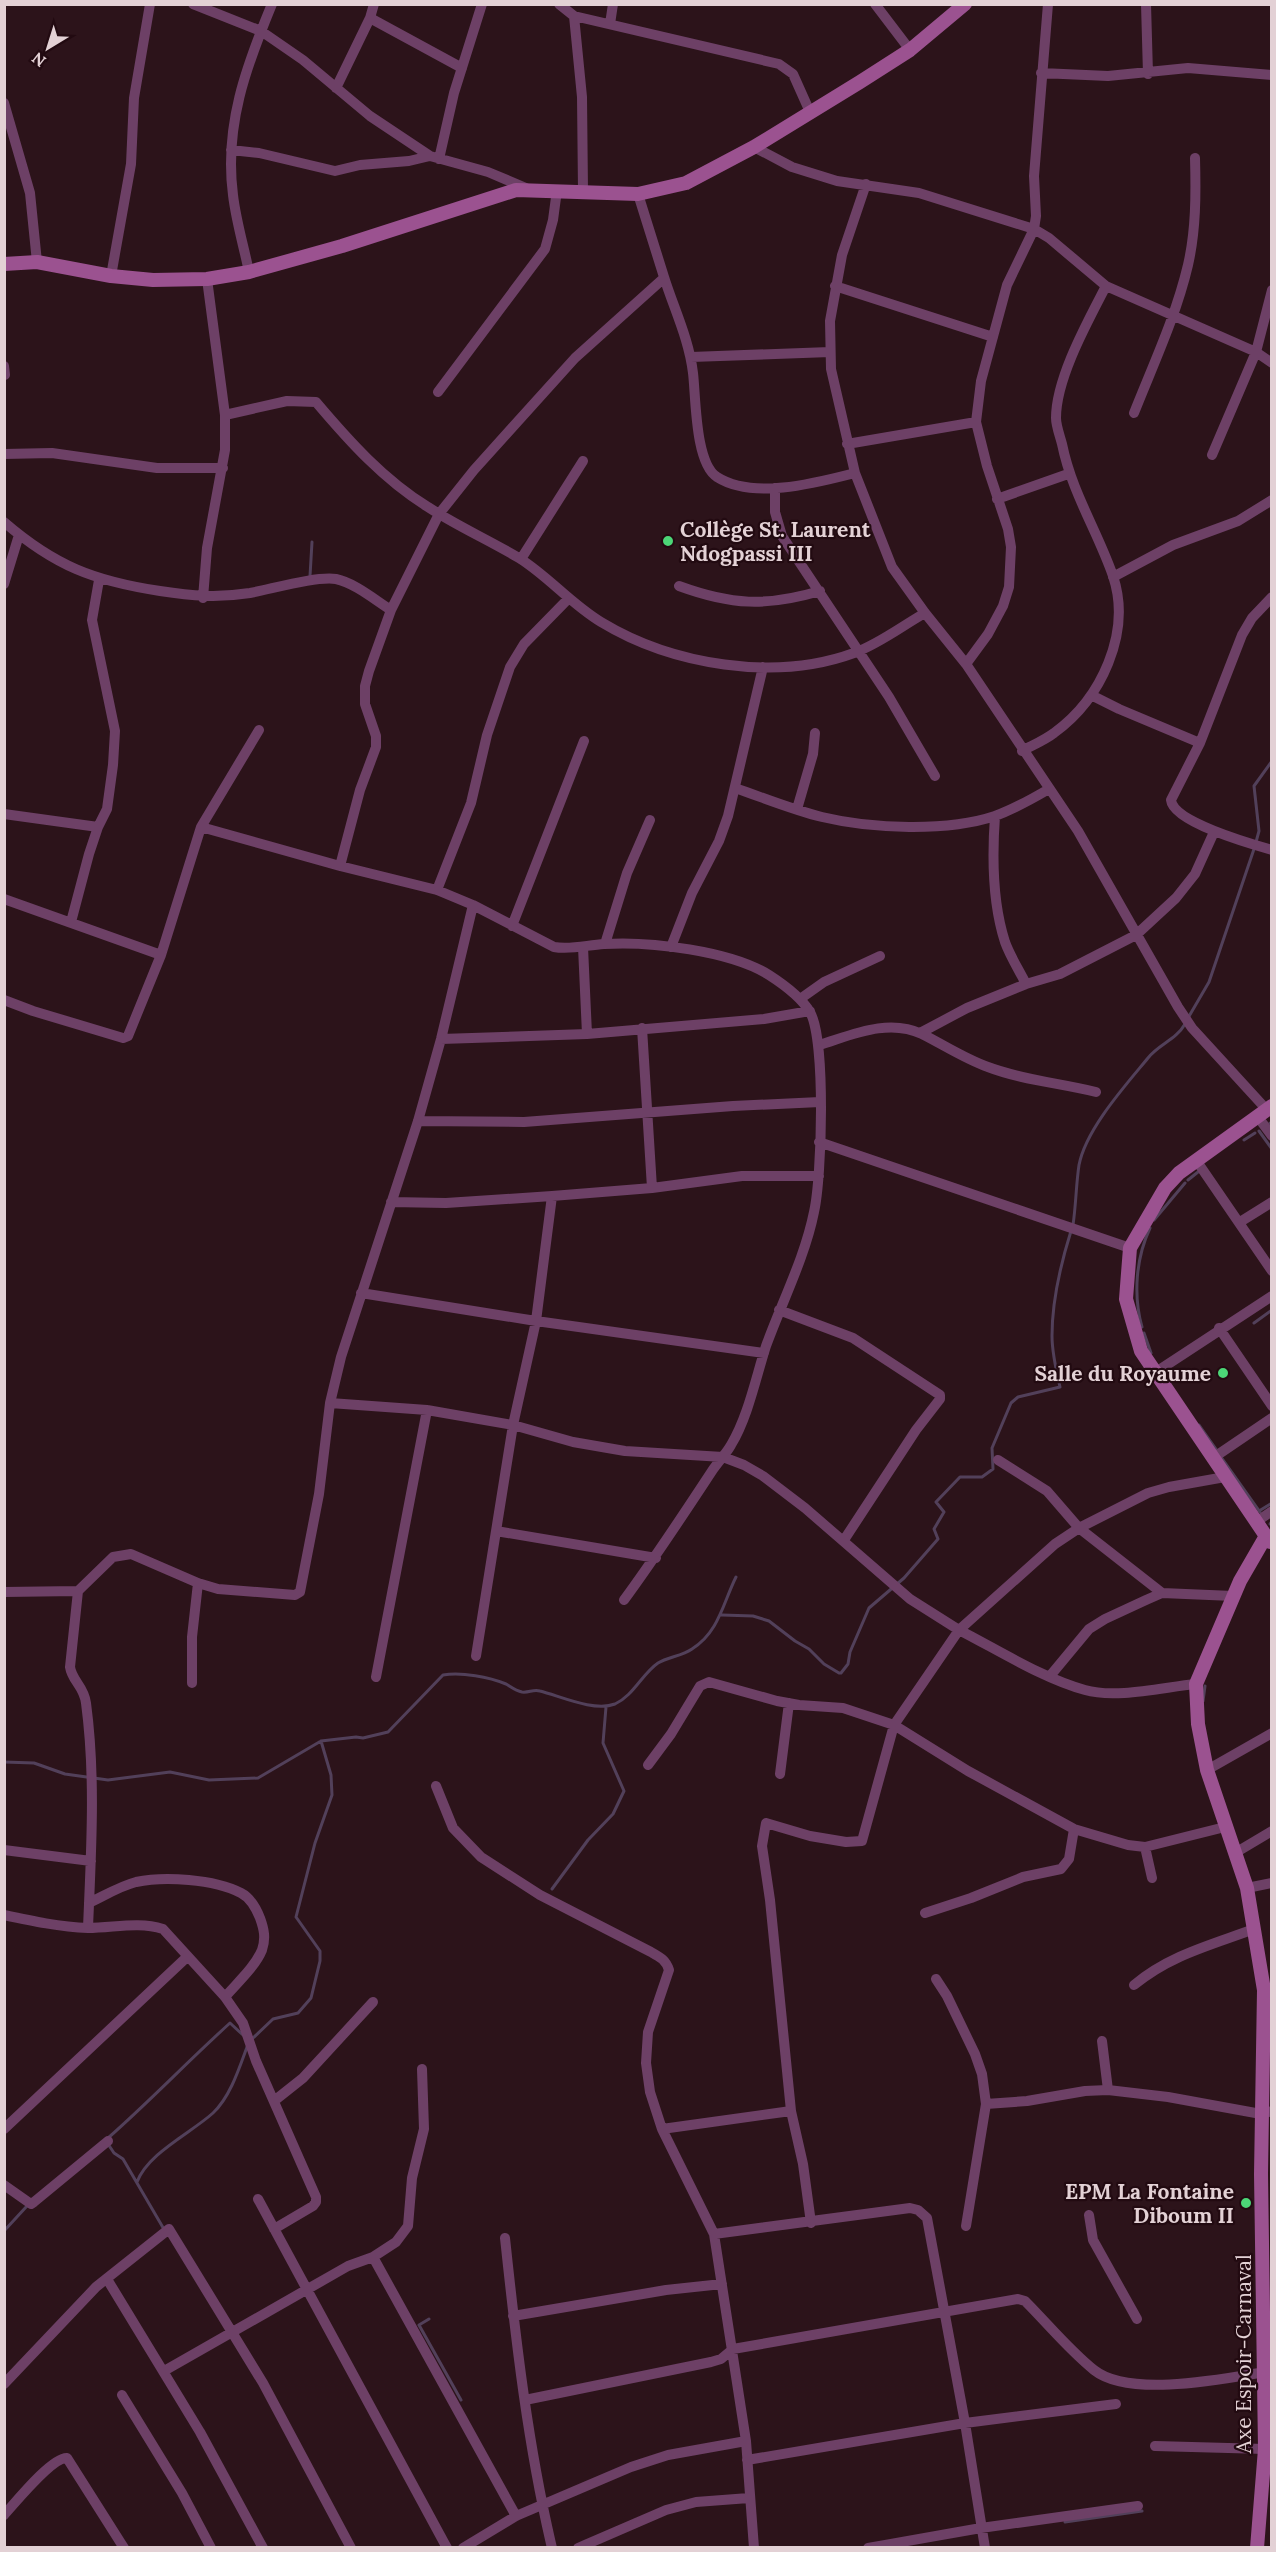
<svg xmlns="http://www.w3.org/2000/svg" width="1276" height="2552" font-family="Lora,serif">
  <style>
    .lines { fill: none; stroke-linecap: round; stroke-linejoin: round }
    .stream { stroke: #52405a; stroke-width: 3 }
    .street { stroke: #6d4066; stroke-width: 10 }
    .secondary { stroke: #9b5290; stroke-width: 14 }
    .poi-dot { fill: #4cd677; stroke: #220a11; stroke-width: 2 }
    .labels { text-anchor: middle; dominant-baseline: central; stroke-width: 4.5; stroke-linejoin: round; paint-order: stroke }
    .poi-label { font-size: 21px; font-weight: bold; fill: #e3d1d5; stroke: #220a11; text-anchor: end }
    .street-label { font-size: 21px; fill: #e3d1d5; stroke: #220a11 }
  </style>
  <rect width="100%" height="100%" fill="#2c131a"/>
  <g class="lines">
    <path class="stream" d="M310,576l2,-34
      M1256,842l3,-11 -5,-45 18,-25
      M1188,1018l21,-36 45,-133
      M1270,1123l2,2
      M1259,1131l13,18
      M1244,1140l11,-7
      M1188,1180l10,-8
      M1154,1220l31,-37
      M1073,1225c3,-20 3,-40 6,-60 7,-36 46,-79 69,-107 11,-14 28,-18 37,-34
      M1254,1323l18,-13
      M1142,1327c-9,-32 -6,-69 8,-99
      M1144,1333l7,20
      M1199,1425l19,27
      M1221,1457l39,55
      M1259,1511l13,-8
      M1270,1524l2,-3
      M722,1615l31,1 16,5 26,20 14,8 15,15 15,9h2l7,-9 2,-12 19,-44 35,-30 34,-39 -4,-10 10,-17 -8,-10 24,-25h22l11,-8 -1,-21 19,-45 7,-6 42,-10c-4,-17 -8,-34 -8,-51 0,-34 9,-73 19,-105
      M1203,1701l2,-15
      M4,1762l30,1 31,11 43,6 62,-8 39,8 49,-2 63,-37 35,-4 7,1 25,-6 55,-57c19,-3 46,2 63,9 5,3 10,7 16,8 7,1 11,-3 18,-1 20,5 54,21 75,13 18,-8 27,-30 43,-41 10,-6 24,-7 34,-14 27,-17 31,-46 44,-72
      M552,1889l36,-49 25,-26 11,-23 -21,-48 3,-36
      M252,2039l21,-20 25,-6 13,-15 9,-37v-10l-24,-34 19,-74 17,-48 -1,-20 -10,-34
      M108,2138c42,-37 80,-77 122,-115l13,12
      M108,2144l6,9 9,6 42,72
      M137,2182c11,-29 54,-49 76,-69 17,-16 26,-44 34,-66
      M4,2231l23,-25
      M429,2319l-10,6 42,75
      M1065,2522l77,-11"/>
    <path class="street" d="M193,4l68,27 42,29 67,56 60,40
      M559,4l15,12 205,48 14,10 17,38
      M875,4l35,46
      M1146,4l2,70
      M574,16l8,81 1,94
      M370,18l92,50
      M610,24l3,-20
      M1041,73l67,3 80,-8 84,7
      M336,88l34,-70 4,-14
      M4,103l26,90 7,69
      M754,147l38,20 45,14 82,12 115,36 15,9 57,48 150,66 16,11
      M231,150l28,3 76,18 25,-6 49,-4 21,-5 58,16 38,16
      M439,159l15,-66 28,-89
      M866,184l-24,71 -12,66 1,48 24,104 37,94 33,46 41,51 112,167 100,176 14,21 75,82
      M638,194c9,28 17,55 26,83 10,32 25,62 29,96 3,25 2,90 24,104 36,23 99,6 138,-4
      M249,272c-5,-25 -13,-51 -16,-77 -9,-69 13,-128 39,-191
      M111,276l20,-112 3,-66 16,-94
      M835,286l158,51
      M691,357l139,-5
      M4,366l1,9
      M438,392l107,-143 8,-29 4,-30
      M1134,413c19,-48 42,-97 54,-148 8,-35 8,-71 7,-107
      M225,415l62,-14 29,1c33,39 68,78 112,105 29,19 61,33 91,51 29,18 52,46 82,64 71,43 174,60 253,31 25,-9 48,-27 71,-40
      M847,444l129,-22
      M4,454l48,-1 105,15h66
      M1212,455l44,-103 16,-62
      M775,488v24l7,24 107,161 46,79
      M997,499l71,-25
      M4,522c51,44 90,59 156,69 32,5 58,7 90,2 22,-4 66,-17 86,-14 19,4 39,21 55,31
      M521,559l62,-98
      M1113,577l60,-32 65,-24 34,-21
      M4,584l15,-49
      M679,586c52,19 87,21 141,5
      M1272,597l-20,21 -10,17 -42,108 -29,57c2,22 80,44 101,50
      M203,598l4,-50 18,-98v-35l-18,-136
      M966,664l22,-30 15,-28 6,-19 2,-40 -3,-18 -21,-63 -11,-44 5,-41 26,-96 27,-56 2,-13 -2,-40 14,-172
      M1091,695l28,14 81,34
      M1022,751c11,-6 23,-11 32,-18 47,-34 78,-100 59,-157 -16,-46 -41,-83 -51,-132 -2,-8 -6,-18 -6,-26 0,-40 32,-97 50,-132
      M735,788c29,10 58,22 87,29 50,12 125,15 173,-1 19,-7 37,-17 54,-27
      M797,809l16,-55 2,-21
      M4,814l94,13
      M995,816c-3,41 -3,86 10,126 5,14 14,28 21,42
      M201,827l58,-97
      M340,866l20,-76 16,-43v-11l-11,-32v-18l4,-15 22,-61 48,-96 35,-44 101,-112 89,-80
      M437,890l34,-87 16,-68 23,-68 14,-23 45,-46
      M4,899l157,56
      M71,922l18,-68 9,-27 9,-18 6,-44 2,-34 -23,-111 7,-40
      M512,926l72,-185
      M605,944l22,-71 23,-53
      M583,947l4,87
      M671,947l21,-54 27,-52 9,-25 35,-149
      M800,999l24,-17 56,-26
      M4,1000l29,11 90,27 5,-2 33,-81 40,-128 139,39 97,24 36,15 81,42c17,3 33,-2 50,-3 46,-3 127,7 165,31 14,9 32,22 41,37 16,28 12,165 4,200 -9,45 -32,90 -48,134 -10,31 -18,71 -35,99 -5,9 -13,17 -19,26 -29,44 -57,87 -88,129
      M642,1028l10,160
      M920,1033l47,-25 59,-24 34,-10 76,-39 40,-37 19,-24 19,-42
      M441,1039l146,-5 177,-15 46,-8
      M819,1045c33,-10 69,-27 103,-11 22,11 43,25 66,33 34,13 72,16 108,25
      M1258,1117l14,19
      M418,1121l106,1 209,-16 87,-4
      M819,1142l311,106
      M1196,1160l76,111
      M391,1202l55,1 106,-7 100,-8 90,-12h77
      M1240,1222l32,-20
      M361,1293l175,28 228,32
      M779,1310l74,28 87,57v4l-24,31 -72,110
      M1219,1328l53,78
      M1156,1372l116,-76
      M330,1403l97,7 86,15 60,17 52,9 98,6 21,8 19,11 42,32 105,91 49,31 96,-86 24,-16 69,-35 21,-6 56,-10
      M1213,1458l59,-40
      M998,1460l49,31 32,37 83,65
      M1256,1522l16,-11
      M496,1531l160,27
      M78,1591l-8,76c2,14 14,19 16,36 10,75 5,150 2,225
      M4,1592l74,-1 35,-34 18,-3 67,29 20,6 77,6 5,-3 19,-98 11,-91 11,-46 77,-236 23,-82 32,-134
      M476,1656l37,-231 23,-104 16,-125
      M1050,1676l39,-47 16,-10 41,-19 16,-7 71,3
      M376,1677l51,-267
      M192,1683v-46l6,-54
      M648,1765l23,-31 29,-48 9,-4 68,19 22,4 44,3 51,17 74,46 106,58 54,16 17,2 80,-20
      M1207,1770l65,-37
      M780,1774l9,-71
      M436,1786l17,42 28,29 59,38 111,57c9,5 15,8 18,18l-21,62 -2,31 4,29 12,37 52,105 32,207 8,107
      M1145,1847l7,31
      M4,1850l87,11
      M1235,1853l37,-22
      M1247,1888l25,-5
      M89,1903c15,-7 31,-17 47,-21 28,-6 78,-3 105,11 10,5 15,15 19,25 4,11 6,20 2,32 -7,17 -25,33 -37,47
      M925,1913l46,-15 52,-21 38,-8 8,-10 5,-30
      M4,1915c28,6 56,12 84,13 26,0 50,-7 75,1l62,68 18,26 13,38 60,136v5l-3,4 -39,23
      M936,1979l11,17 28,58 7,20 4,30 -20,122
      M1134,1985c36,-30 77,-40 120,-56
      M1102,2041l6,49
      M274,2101l29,-23 70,-76
      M986,2104l41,-3 58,-10 23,-1 60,7 93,17 11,-3
      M4,2129l183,-172
      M662,2129l129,-18
      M4,2185l27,19 3,-2 74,-61
      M258,2199l189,349
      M1089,2215l4,25 44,79
      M811,2223l-8,-59 -12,-53 -21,-211 -8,-54 4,-23 44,13 36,6 16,-1 32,-116 65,-95c39,20 85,49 126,60 31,9 79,-3 111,-6
      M714,2234l196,-26 8,2 9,8 38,205 20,125
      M505,2238c11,104 23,208 47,310
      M373,2257l23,-15 12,-16 4,-48 12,-49 -2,-60
      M107,2279l93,153 63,116
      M513,2316l153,-26 56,-6
      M164,2371l184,-105 25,-9 143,259
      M4,2384l92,-97 73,-58 94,154 88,165
      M122,2395l60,98 29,55
      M525,2400l186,-38 10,-3 12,-10 285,-50 7,2c23,23 44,49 69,69 35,28 129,9 171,2
      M1155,2446l110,3
      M747,2460l218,-37 151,-19
      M4,2515c11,-12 48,-58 63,-57l57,90
      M463,2548l53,-32 115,-49 37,-12 78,-14
      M578,2548l88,-38 30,-8 53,-4
      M868,2548l113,-20 157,-22"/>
    <path class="secondary" d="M4,264l33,-2 74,14 42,4 54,-1 42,-7 93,-26 174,-56 122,4 48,-11 68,-36 106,-65 50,-32 55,-46
      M1270,1542l-129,-191 -15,-52 4,-51 35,-60 14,-15 93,-67
      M1257,2548l8,-99 -4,-275 3,-184 -17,-102 -40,-118 -9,-46 -2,-40 44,-103 26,-45"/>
  </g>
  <g class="poi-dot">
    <circle cx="668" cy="541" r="6"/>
    <circle cx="1223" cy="1373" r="6"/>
    <circle cx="1246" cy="2203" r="6"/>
  </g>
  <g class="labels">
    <g class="poi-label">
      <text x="680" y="529" text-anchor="start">Collège St. Laurent<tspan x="680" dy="24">Ndogpassi III</tspan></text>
      <text x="1211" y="1373">Salle du Royaume</text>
      <text x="1234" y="2191">EPM La Fontaine<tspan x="1234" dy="24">Diboum II</tspan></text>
    </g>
    <g class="street-label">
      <text transform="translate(1243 2354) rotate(-90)">Axe Espoir-Carnaval</text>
    </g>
  </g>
  <rect width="1276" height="2552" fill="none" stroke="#e3d1d5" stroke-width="12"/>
  <g transform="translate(48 48) rotate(218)" stroke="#220a11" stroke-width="4.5" paint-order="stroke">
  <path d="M0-4.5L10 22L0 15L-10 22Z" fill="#e3d1d5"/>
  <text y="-9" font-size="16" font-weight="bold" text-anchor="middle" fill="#e3d1d5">N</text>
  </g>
</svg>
